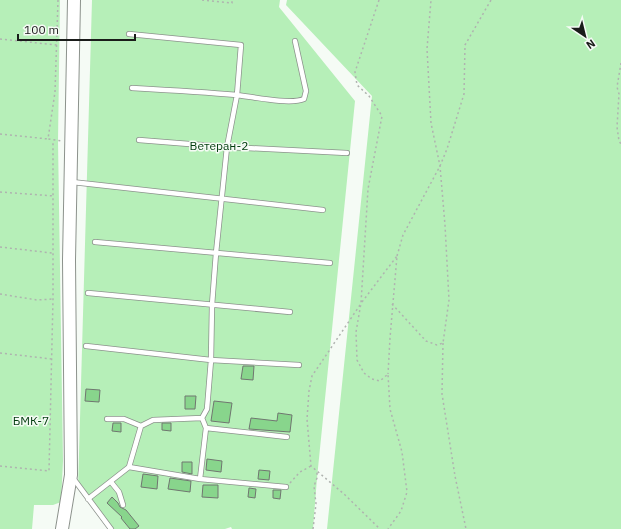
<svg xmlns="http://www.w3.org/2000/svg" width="621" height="529" font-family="'IBM Plex Sans',sans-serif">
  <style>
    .green { fill: #b6efb8 }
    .building { fill: #88d58c; stroke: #707670 }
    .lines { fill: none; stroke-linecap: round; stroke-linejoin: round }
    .lane-casing { stroke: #8c928c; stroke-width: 6 }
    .secondary-casing { stroke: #8c928c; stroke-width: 14 }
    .path { stroke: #afb3af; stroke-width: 1.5; stroke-dasharray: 2 3; stroke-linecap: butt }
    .lane { stroke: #fff; stroke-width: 4.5 }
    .secondary { stroke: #fff; stroke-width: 12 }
    .labels { text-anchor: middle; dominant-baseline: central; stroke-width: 3; stroke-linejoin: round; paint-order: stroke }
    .park-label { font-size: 12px; fill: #013b0d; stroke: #f5fbf5 }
  </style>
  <rect width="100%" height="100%" fill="#f5fbf5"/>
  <path class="green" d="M0,0h60l-2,141 5,320 -2,41 -8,3h-19l-2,24h-32z
    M92,0h188l-1,7 76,94 -38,377 -4,51h-81l-1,-2 -6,2h-116l-31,-40z
    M287,0h334v529h-294l45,-433 -86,-91z"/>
  <path class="building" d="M243,366h11l-1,14 -12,-1z
    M86,389l14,1 -1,12 -14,-1z
    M185,396h11l-1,13h-10z
    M214,401l18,2 -3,20 -18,-2z
    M278,413l14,2 -2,17 -41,-3 2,-11 26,3z
    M113,423h8v9l-9,-1z
    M162,423h9v8l-9,-1z
    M207,459l15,2 -1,11 -15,-2z
    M182,462h10v12l-10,-2z
    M259,470l11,1 -1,9 -11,-1z
    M143,474l15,2 -1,13 -16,-2z
    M170,478l21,3 -1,11 -22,-3z
    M203,485h15v13l-16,-1z
    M249,488l7,1 -1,9 -7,-1z
    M273,490h8l-1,9 -7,-1z
    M112,497l6,6 2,4 6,3 13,16 -4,3h-5l-9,-11 1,-1 -15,-14z"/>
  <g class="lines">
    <defs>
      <path id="lane" d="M132,88c35,2 70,4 105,7 16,2 53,10 67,4l2,-8 -11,-50
        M139,140l88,7 120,6
        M72,182l251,28
        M95,242l235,21
        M88,293l202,19
        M86,346l125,14 88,5
        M107,419h17l17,7
        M206,428l81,9
        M129,467l71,12 86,8
        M73,478l38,51
        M200,479l6,-51 -4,-10
        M111,482l8,10 4,13
        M88,499l41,-32 12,-41 12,-6 49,-2 5,-9 4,-49 1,-55 4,-52 11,-106 10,-52 4,-50 -112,-11"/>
      <path id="secondary" d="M62,529l9,-54 -2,-215 5,-260"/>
    </defs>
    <use href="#lane" class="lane-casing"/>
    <use href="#secondary" class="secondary-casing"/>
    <path class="path" d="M58,0l-3,92 -7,47 14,2
      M202,0l30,3v-3
      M379,0l-24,72 2,13 12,11 13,20 -14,73 -7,114 -5,29 1,28 7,13 8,6 8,2 8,-7 2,35 12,43 5,40 -6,19 -13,18
      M0,39l57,6
      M621,63l-4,24 2,7 -2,33 2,14 2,3
      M0,134l48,5
      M0,192l54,4
      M0,247l52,6
      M397,256l6,-21 37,-69 7,-17 17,-55 1,-49 26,-45
      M0,294l37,6 16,-1
      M362,302l35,-46 -7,82 -2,36
      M392,304l34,37 11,4 6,-2 6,-43 -4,-75 -5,-59 -9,-43 -4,-74 4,-49
      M360,305l-48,71 -3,15 -2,28 4,47 33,28 36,35
      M443,343l-1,51 13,82 11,53
      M0,353l52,6
      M0,466l49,5 4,-172v-158
      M290,483l10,-11 11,-6
      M313,529l3,-25 -2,-18 3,-8v-7"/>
    <use href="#lane" class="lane"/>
    <use href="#secondary" class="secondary"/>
  </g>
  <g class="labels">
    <g class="park-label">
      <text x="219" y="145">Ветеран-2</text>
      <text x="31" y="420">БМК-7</text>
    </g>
  </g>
  <g transform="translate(585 36) rotate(145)" stroke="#f5fbf5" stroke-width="3" paint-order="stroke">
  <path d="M0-3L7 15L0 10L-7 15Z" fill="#1a1c1a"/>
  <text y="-6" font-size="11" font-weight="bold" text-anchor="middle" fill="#1a1c1a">N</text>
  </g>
  <path d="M18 34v6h117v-6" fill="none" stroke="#1a1c1a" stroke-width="2"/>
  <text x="24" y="34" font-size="12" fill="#1a1c1a" stroke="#f5fbf5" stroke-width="3" paint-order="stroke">100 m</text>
</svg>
